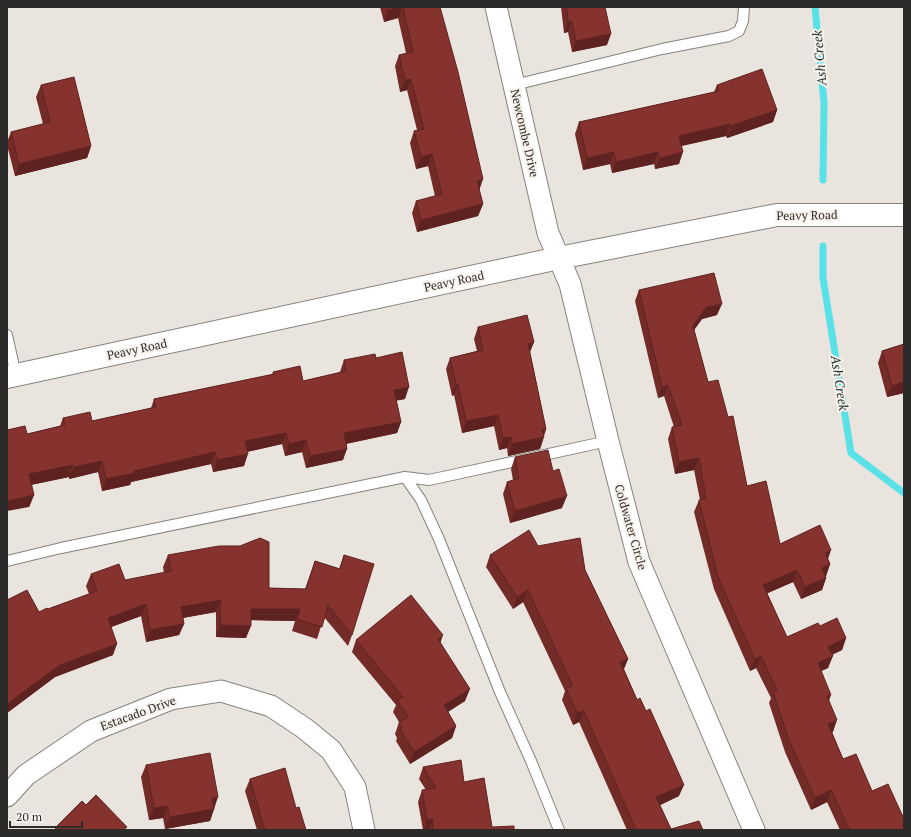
<svg xmlns="http://www.w3.org/2000/svg" width="911" height="837" font-family="'PT Serif',serif">
  <style>
    .lines { fill: none; stroke-linecap: round; stroke-linejoin: round }
    .stream { stroke: #59e1e8; stroke-width: 7 }
    .service-casing { stroke: #87837d; stroke-width: 12 }
    .minor-casing { stroke: #87837d; stroke-width: 23 }
    .tertiary-casing { stroke: #87837d; stroke-width: 24 }
    .service { stroke: #fff; stroke-width: 10 }
    .minor { stroke: #fff; stroke-width: 21 }
    .tertiary { stroke: #fff; stroke-width: 22 }
    .wall { fill: #732b28 }
    .shaded-wall { fill: #5e2321 }
    .building { fill: #86322f; stroke: #5e2321 }
    .labels { text-anchor: middle; dominant-baseline: central; stroke-width: 4; stroke-linejoin: round; paint-order: stroke }
    .street-label { font-size: 12px; fill: #2d2b29; stroke: #f7f2eb }
    .water-label { font-size: 13px; font-style: italic; fill: #1c3334; stroke: #f7f2eb }
  </style>
  <rect width="100%" height="100%" fill="#eae4de"/>
  <g class="lines">
    <path class="stream" d="M815,7l9,96 -1,77
      M823,246v32l28,175 53,40"/>
    <defs>
      <path id="service" d="M514,85l148,-36 67,-13 10,-5 4,-10 1,-14
        M7,335l9,40
        M405,477l16,23 18,39 61,153 31,69 28,69
        M7,561l54,-13 344,-71 24,3 179,-39"/>
      <path id="minor" d="M496,7l52,226 22,51 38,157 31,121 115,268
        M7,796l19,-21 65,-44 80,-32 50,-8 50,15 33,22 27,22 24,37 9,43"/>
      <path id="tertiary" d="M7,377l552,-119 218,-43h127"/>
    </defs>
    <use href="#service" class="service-casing"/>
    <use href="#minor" class="minor-casing"/>
    <use href="#tertiary" class="tertiary-casing"/>
    <use href="#service" class="service"/>
    <use href="#minor" class="minor"/>
    <use href="#tertiary" class="tertiary"/>
  </g>
  <path class="wall" d="M380,7h60l39,184 4,13 -5,12 -61,16 -5,-19 4,-12 19,-5 -7,-30 -12,3 -6,-26 4,-12 3,-1 -10,-40 -7,2 -5,-26 4,-11 7,-2 -8,-35 -14,4z
    M561,7h44l2,38 -35,7 -4,-20 -4,1z
    M41,85l50,61 -4,12 -72,18 -8,-31v-3l4,-10 32,-8 -7,-27z
    M717,85l60,25 -4,12 -46,16 -1,-2 -44,10 -3,18 -24,5 -1,-5 -42,9 -2,-9 -27,6 -8,-36 4,-12 135,-30z
    M639,290l78,25 -15,4 -8,11 14,52 39,104 33,58 48,15 2,5 -4,12h-1l1,2 -4,12 -21,9 -8,-17 -26,11 20,44 33,-11 26,12 -4,12 -10,5 -4,13 -7,3 8,29 4,32h-1l11,27 29,32 32,39h-64l-13,-28 -16,8 -26,-58 -16,-49 2,-5 -15,-30 -6,3 -36,-82 -20,-77 5,-12h1l-6,-30 -19,4 -7,-35 4,-12h2l-10,-31 -6,2 -23,-97z
    M478,327l56,15 -4,10 16,77 -6,20 -32,7 -1,-8 -8,2 -5,-24 -32,7 -8,-38 -2,1 -6,-27 4,-11 27,-7 -3,-12z
    M904,344v49l-17,4 -9,-34 4,-12z
    M376,358l29,41 -9,1 5,22 -4,11 -51,11 -3,16 -37,8 -4,-16 -17,4 -3,-12 -35,8 -3,14 -31,6 -2,-8 -80,18 -1,3 -28,6 -4,-19 -29,7v-2l-38,8 3,10 -5,12 -2,-73 33,-8 3,-8 29,3 59,-13 3,-9 118,-24 1,-3 30,9 37,-8v-1l4,-12z
    M515,457l38,14 9,37 -52,15 -7,-29 4,-12 6,-2 -2,-11z
    M538,546l47,24 43,89 -4,10 55,127 -19,9 11,24 32,1h-76l-48,-108 -6,3 -11,-25 3,-9 -42,-89 -10,7 -27,-42 4,-12z
    M168,555l101,33 36,1 10,-28 24,8 5,-14 8,80 -4,11 -24,-29 -7,22 -25,-8 3,-10 -44,-1 -5,18 -30,-1v-25l-33,6 1,6 -5,11 -33,7 -5,-26 -30,11 2,28 -58,22 -48,36v-113l32,12 50,-18 -3,-8 5,-12 34,6 39,-7 -1,-6z
    M356,640l84,3 25,58 -17,11 8,14 -4,12 -42,26 -14,-23 1,-3 -2,-4 4,-12 -6,-10 3,-7 -44,-53z
    M146,765l68,42v2l-4,12 -45,8 -2,-11 -14,2 -8,-43z
    M423,767l41,15 28,45 22,3h-91l-5,-28 4,-12h4l-7,-11z
    M250,779l46,29 10,22h-49l-12,-39z"/>
  <path class="shaded-wall" d="M399,7h3l-4,11 -14,4 4,-12z
    M572,21l-4,11 -4,1 4,-11z
    M611,34l-4,11 -35,7 4,-11z
    M411,79l-4,11 -7,2 5,-12z
    M777,110l-4,12 -46,16 4,-12z
    M730,124l-4,12 -51,11 4,-11z
    M91,146l-4,12 -72,18 4,-12z
    M614,152l-4,12 -27,6 4,-12z
    M658,152l-4,12 -42,9 4,-11z
    M683,152l-4,12 -24,5 5,-11z
    M432,154l-4,12 -12,3 5,-12z
    M483,179l-4,12 -2,-10z
    M483,204l-5,12 -61,16 4,-12z
    M722,304l-5,11 -15,4 -13,18 4,-11 13,-19z
    M534,342l-5,12 -1,-10z
    M904,382v11l-17,4 5,-11z
    M456,384h2l-4,11 -2,1z
    M668,385l-4,11 -6,2 4,-11z
    M409,387l-4,12 -15,3 4,-12z
    M498,415l-4,11 -32,7 4,-12z
    M401,422l-4,11 -57,12 4,-12z
    M546,429l-3,9 1,-1 -4,12 -32,7 4,-12 30,-14z
    M286,433l-4,11 -41,9 4,-12z
    M511,437l-4,11 -8,2 4,-12z
    M306,440l-4,12 -17,4 4,-12z
    M347,449l-4,11 -37,8 4,-12z
    M215,452l-4,12 -80,18 -1,3 -28,6 4,-12 28,-8z
    M248,454l-4,12 -31,6 4,-12z
    M699,458l-5,12 -19,4 4,-12z
    M102,461l-4,11 -29,7 5,-12z
    M73,465l-4,12 -44,9 4,-12z
    M34,495l-5,12 -22,4v-10z
    M567,496l-5,12 -52,15 5,-12z
    M831,550l-4,12 -2,-9z
    M830,564l-4,12 -9,4 5,-12z
    M797,570l-4,12 -34,15 4,-12z
    M826,578l-4,12 -21,9 4,-12z
    M528,590l-5,12 -10,7 4,-12z
    M221,600l-5,12 -40,7 5,-12z
    M146,604l-5,12 -38,14 5,-12z
    M251,609h49l-5,12 -48,-1z
    M184,624l-5,11 -33,7 4,-12z
    M220,625l31,1 -5,12 -30,-1z
    M443,635l-4,12 -1,-8z
    M846,638l-4,12 -18,8 4,-11z
    M117,644l-4,11 -58,22 -48,36v-9l53,-39z
    M761,656l-5,12 -6,3 5,-12z
    M833,656l-5,12 -15,7 5,-12z
    M628,659l-5,12 -3,-9z
    M470,689l-5,12 -26,16 5,-12z
    M831,695l-4,11v-10z
    M584,711l-5,11 -6,3 4,-12z
    M837,720l-4,12 -9,4 4,-12z
    M456,726l-4,12 -42,26 4,-12z
    M684,785l-5,11 -27,13 4,-12z
    M831,790l-4,12 -16,8 4,-12z
    M218,797l-4,12 -2,-11z
    M167,806l-4,12 -14,2 5,-12z
    M214,809l-4,12 -45,8 5,-12z
    M433,819l-4,11h-5l3,-10z"/>
  <path class="building" d="M387,7h12l-11,3z
    M403,7h37l18,65 25,107 -6,2 6,23 -62,16 -5,-19 26,-7 -10,-40 -11,3 -7,-26 10,-2 -13,-50 -6,1 -6,-25 14,-3z
    M567,7h38l6,27 -35,7 -4,-20 -4,1z
    M762,69l15,41 -46,16 -1,-2 -51,12 4,16 -23,6 -2,-6 -42,10 -2,-10 -27,6 -8,-36 140,-31 -2,-6z
    M74,77l17,69 -72,18 -8,-32 39,-10 -9,-37z
    M714,273l8,31 -16,3 -13,19 15,56 10,-2 10,37 5,-1 14,70 19,-5 14,63 40,-19 11,25 -6,3 5,11 -8,4 4,10 -21,9 -8,-17 -34,15 24,52 31,-14 2,3 17,-8 9,20 -18,9 5,9 -15,7 13,32 -4,1 10,24 -9,4 15,35 13,-5 16,37 16,-7 16,35v11h-54l-19,-40 -16,8 -26,-58 -16,-48 4,-2 -16,-34 -6,3 -37,-82 -19,-77 7,-2 -7,-40 -20,4 -7,-35 10,-2 -14,-40 -6,2 -23,-97z
    M527,315l7,27 -6,2 18,85 -4,1 2,7 -32,7 -1,-7 -8,1 -5,-23 -32,6 -8,-37h-2l-6,-26 33,-8 -5,-23z
    M904,344v38l-12,4 -10,-35z
    M402,352l7,35 -15,3 7,32 -57,11 3,16 -37,7 -4,-16 -17,4 -3,-11 -41,8 3,13 -31,6 -2,-8 -81,19 1,2 -29,6 -4,-18 -28,6 -1,-2 -44,9 5,21 -27,6v-71l18,-4 2,8 38,-9 -2,-7 27,-6 2,9 64,-14 -2,-8 120,-25 -1,-2 27,-6 3,15 43,-10 -2,-11 31,-6 1,4z
    M548,450l5,21 6,-2 8,27 -52,15 -8,-29 12,-4 -4,-21z
    M529,530l9,16 42,-8 5,32 43,89 -8,3 17,38 3,-2 6,13 4,-2 34,76 -28,12 15,32 28,-8 4,9h-67l-52,-119 -7,2 -11,-25 7,-2 -45,-96 -11,7 -27,-42z
    M260,538l9,4v46l37,1 9,-28 25,8 4,-14 30,9 -22,71 -24,-30 -6,22 -25,-8 3,-10h-49v17l-31,-1 1,-25 -40,7 3,17 -34,6 -4,-26 -38,14 9,26 -57,21 -53,39v-104l20,-10 12,22 8,-4 1,1 49,-18 -6,-17 28,-10 6,16 46,-9 -3,-16 51,-9h21z
    M411,595l32,40 -5,4 32,50 -26,16 12,21 -42,26 -14,-23 2,-1 -3,-6 9,-5 -11,-17 6,-3 -47,-57z
    M210,753l8,44 -6,1 2,11 -44,8 -3,-11 -13,2 -8,-43z
    M461,760l3,22 20,-4 8,49 22,-1v4h-81v-11l-6,1 -5,-30 14,-2 -13,-21z
    M285,768l11,40 3,-1 7,23h-41l-15,-51z
    M96,795l31,32 -4,3h-66l-2,-2 27,-27 4,4z"/>
  <g class="labels">
    <g class="street-label">
      <text transform="translate(525 133) rotate(77)">Newcombe Drive</text>
      <text transform="translate(807 215) rotate(-1)">Peavy Road</text>
      <text transform="translate(454 281) rotate(-12)">Peavy Road</text>
      <text transform="translate(137 349) rotate(-12)">Peavy Road</text>
      <text transform="translate(631 527) rotate(74)">Coldwater Circle</text>
      <text transform="translate(138 713) rotate(-20)">Estacado Drive</text>
    </g>
    <g class="water-label">
      <text transform="translate(819 58) rotate(-95)">Ash Creek</text>
      <text transform="translate(840 383) rotate(81)">Ash Creek</text>
    </g>
  </g>
  <rect width="911" height="837" fill="none" stroke="#2d2b29" stroke-width="16"/>
  <path d="M10 821v6h72v-6" fill="none" stroke="#2d2b29" stroke-width="2"/>
  <text x="16" y="821" font-size="12" fill="#2d2b29" stroke="#f7f2eb" stroke-width="3" paint-order="stroke">20 m</text>
</svg>
